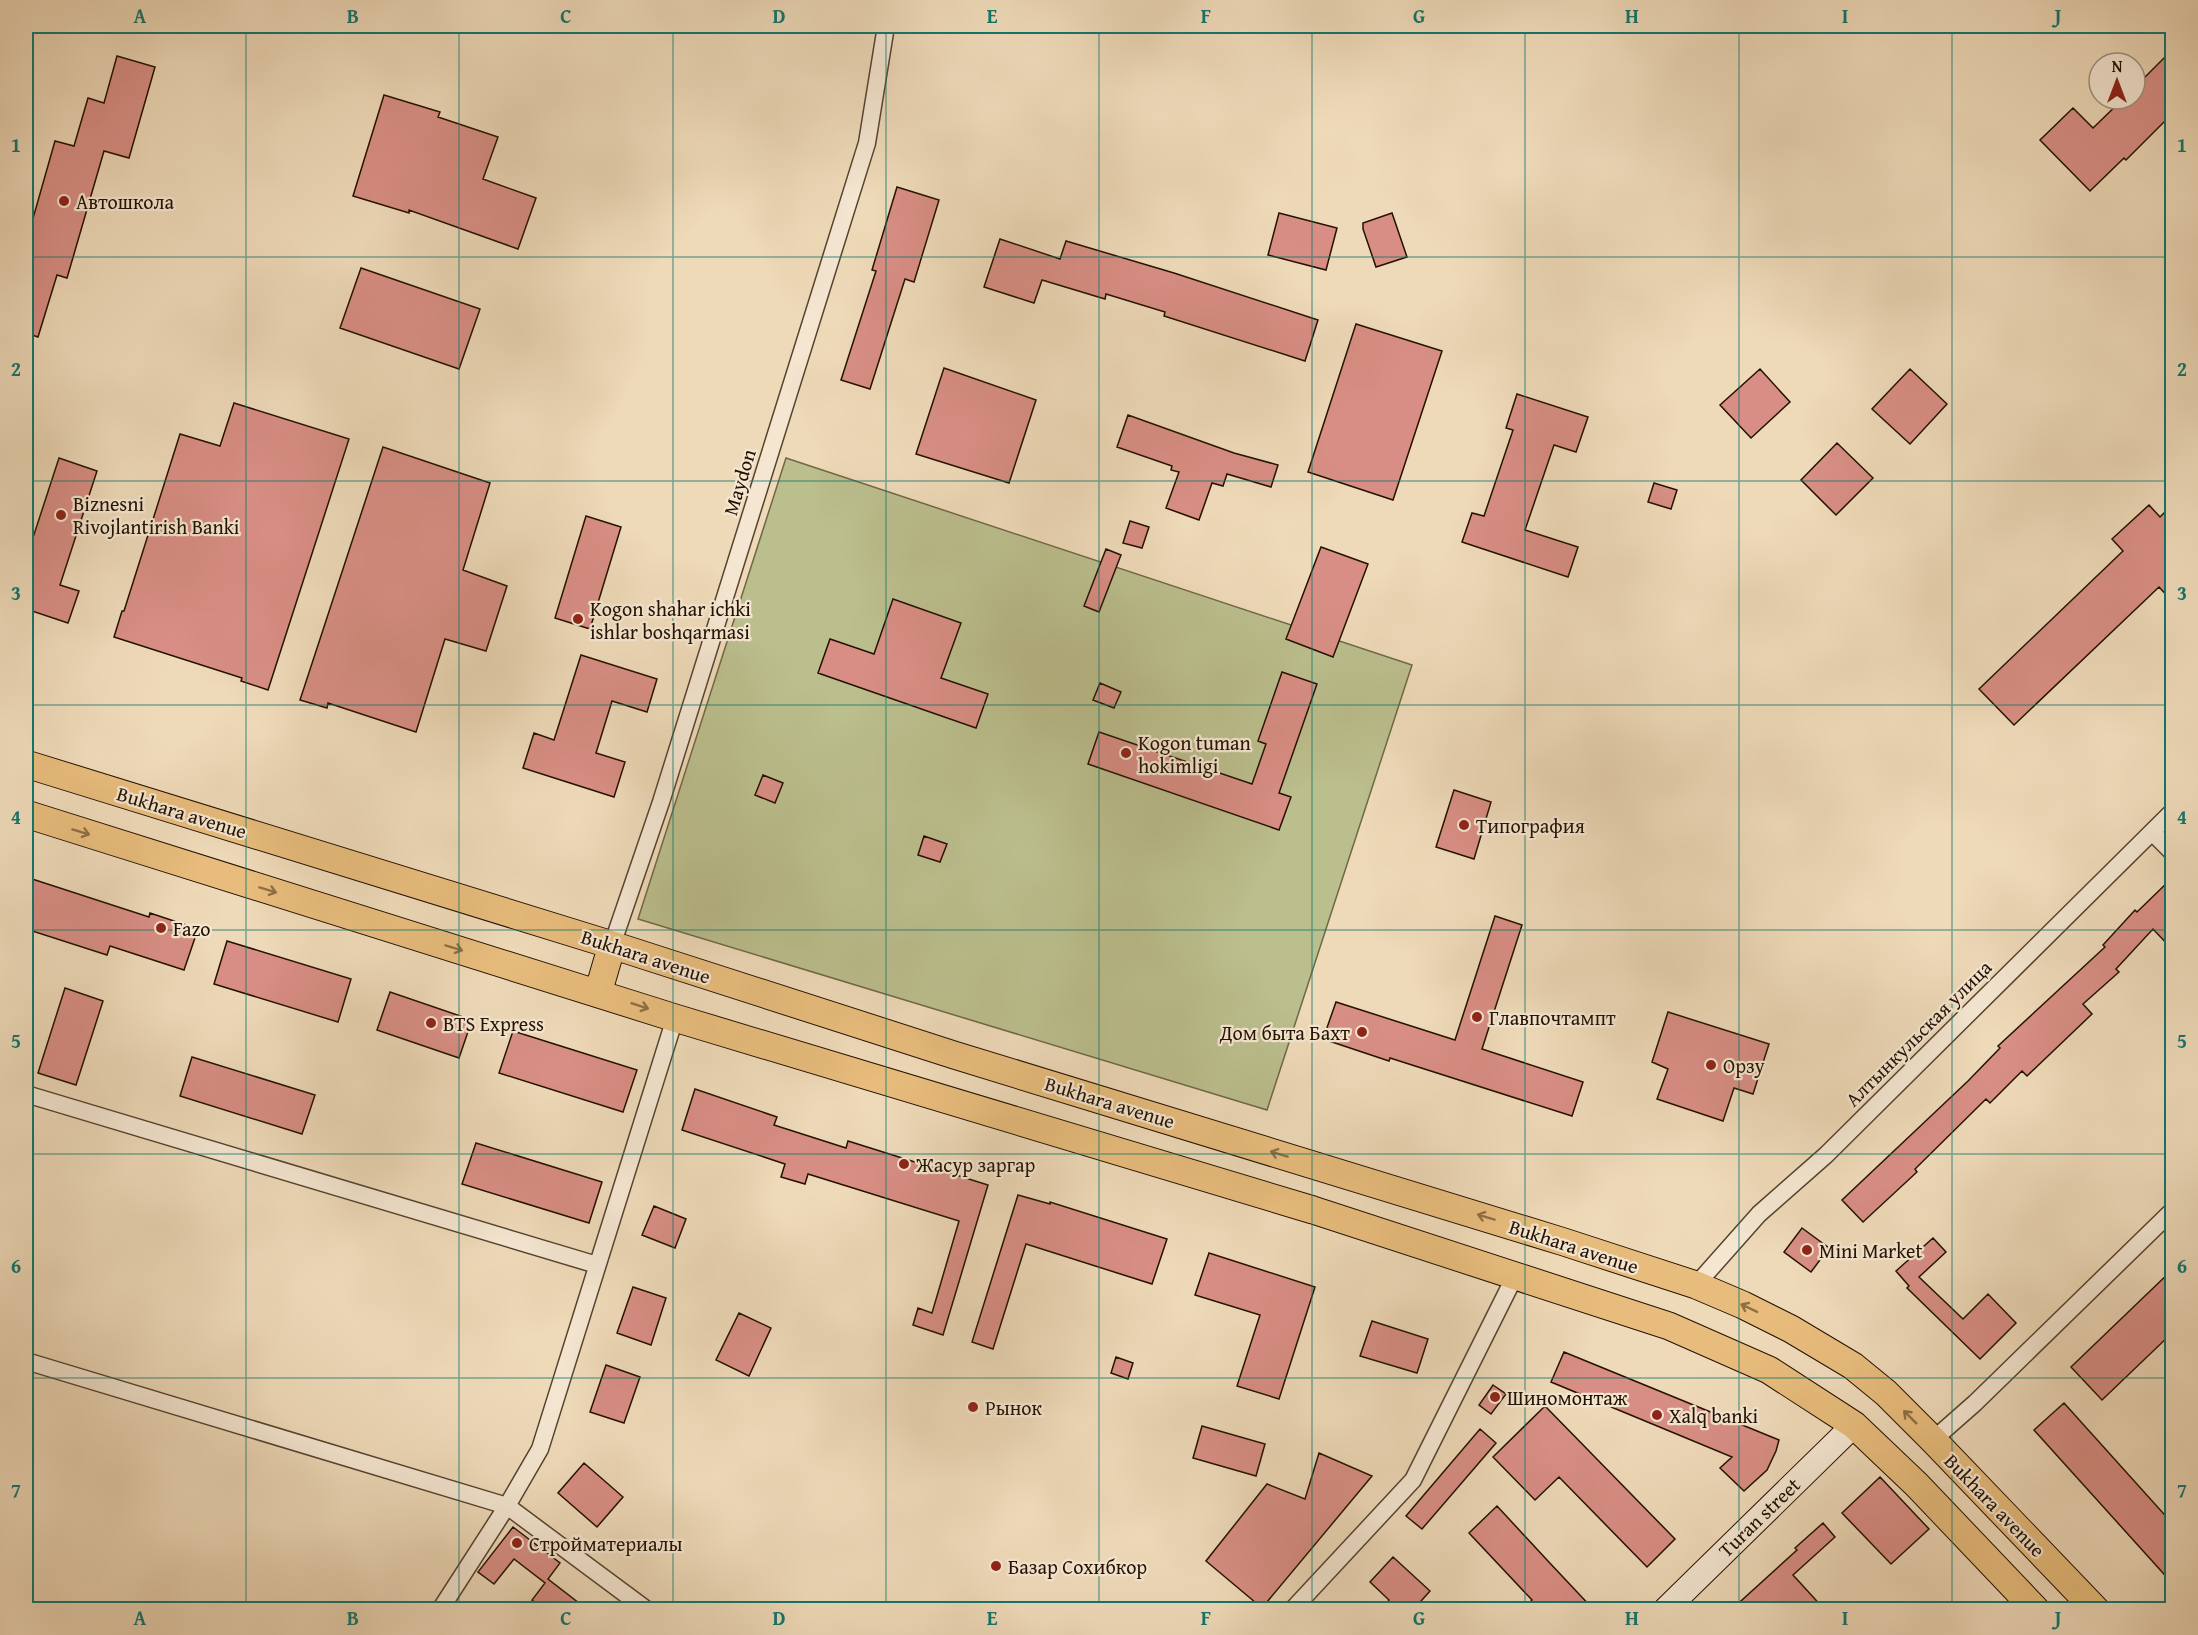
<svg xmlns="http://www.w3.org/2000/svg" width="2198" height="1635" font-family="'Gentium Book Plus',serif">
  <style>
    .green { fill: #bbbe8d; stroke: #6f6846; stroke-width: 1.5 }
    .building { fill: #d88e84; stroke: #231100; stroke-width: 1.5 }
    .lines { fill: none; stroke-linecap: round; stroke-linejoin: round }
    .street-casing { stroke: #56432e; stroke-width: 19 }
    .secondary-casing { stroke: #231100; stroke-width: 26 }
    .primary-casing { stroke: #231100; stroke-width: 29 }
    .street { stroke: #f4e6d1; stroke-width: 16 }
    .secondary { stroke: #f4e6d1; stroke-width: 24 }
    .primary { stroke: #e7bc7c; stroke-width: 27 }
    .oneway { stroke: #8f6f44 }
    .grid { fill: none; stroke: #0f766e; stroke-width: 1.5; stroke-opacity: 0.55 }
    .poi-dot { fill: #8f2418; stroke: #f4e6d1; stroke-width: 2 }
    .labels { text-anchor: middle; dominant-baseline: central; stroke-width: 4.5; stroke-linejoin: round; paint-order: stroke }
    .poi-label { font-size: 20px; fill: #231100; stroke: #f4e6d1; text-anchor: start }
    .street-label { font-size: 20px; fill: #231100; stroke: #f4e6d1 }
    .neatline { fill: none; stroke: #0f766e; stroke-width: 2 }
    .grid-label { font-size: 20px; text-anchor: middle; font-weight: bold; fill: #0f766e }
  </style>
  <rect width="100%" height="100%" fill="#eed9b8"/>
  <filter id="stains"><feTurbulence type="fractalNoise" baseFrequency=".00333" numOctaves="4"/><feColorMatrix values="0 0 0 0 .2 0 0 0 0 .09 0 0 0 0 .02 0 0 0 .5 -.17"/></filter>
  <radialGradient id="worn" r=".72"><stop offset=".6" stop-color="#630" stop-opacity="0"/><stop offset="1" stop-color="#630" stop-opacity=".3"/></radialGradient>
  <path class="green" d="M786,458l626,207 -145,445 -629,-191z"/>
  <path class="building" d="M2172,50v64l-46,46 -2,-2 -34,33 -50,-51 33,-32 20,20 30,-29h12v-12z
    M117,56l38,11 -26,91 -25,-7 -37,127 -10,-3 -19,62 -12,-4v-90l29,-102 19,5 14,-48 16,5z
    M384,95l56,17 -2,5 60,20 -15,42 53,19 -18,51 -109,-39v3l-56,-17z
    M897,187l42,13 -25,82 -9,-3 -35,110 -29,-9 35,-109 -4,-1z
    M1279,213l58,15 -11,42 -58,-15z
    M1392,213l15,44 -31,10 -13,-38v-6z
    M1000,239l60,20 6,-18 108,32 144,47 -13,41 -141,-45 1,-4 -59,-18 -1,5 -63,-19 -8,23 -50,-16z
    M361,268l119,41 -21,60 -119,-41z
    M1356,324l86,27 -49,149 -85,-28z
    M944,368l92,32 -27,83 -93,-29z
    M1760,369l30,33 -39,36 -31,-33z
    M1910,369l37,35 -37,40 -38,-35z
    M1517,394l71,23 -12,35 -22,-7 -29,85 53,17 -10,30 -106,-35 10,-29 12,3 29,-86 -7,-2z
    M234,403l115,36 -81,251 -27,-9 1,-3 -128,-41 8,-26h2l56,-177 40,12z
    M1128,415l106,38 44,12 -7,22 -44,-13 -4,12 -11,-3 -13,37 -33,-12 13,-36 -8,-2 1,-4 -55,-19z
    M1837,443l36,35 -37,37 -35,-35z
    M383,447l107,36 -27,87 44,16 -21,65 -41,-12 -29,93 -88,-29 -1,5 -27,-8z
    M59,458l38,13 -37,114 19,6 -11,32 -42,-14v-50z
    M1654,483l23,7 -6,19 -23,-7z
    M2149,505l11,12 12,-12v96l-13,-14 -145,138 -35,-36 144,-138 -11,-12z
    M586,516l35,11 -31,102 -35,-11z
    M1130,521l19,6 -7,21 -19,-5z
    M1321,547l47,17 -35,93 -47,-18z
    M1106,549l15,6 -22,57 -15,-6z
    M893,599l68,24 -20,55 47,16 -12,34 -158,-55 12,-34 44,15z
    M581,655l76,24 -10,33 -35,-11 -16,52 29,9 -11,35 -91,-29 11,-35 20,7z
    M1282,672l35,12 -38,109 12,4 -12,33 -191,-66 11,-32 153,52 14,-40 -8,-3z
    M1100,683l21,9 -7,16 -21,-8z
    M763,775l20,8 -8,20 -20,-8z
    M1454,790l37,12 -17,57 -38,-12z
    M924,836l23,8 -7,18 -22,-7z
    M26,877l123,40 1,-4 48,16 -14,41 -74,-24 -3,9 -81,-26z
    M2172,878v71l-19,-20 -37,40 3,3 -36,32 9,10 -65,62 -5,-5 -32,32 -4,-4 -71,70 2,3 -54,50 -21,-22 126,-119 32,-33 -2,-2 107,-99 -2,-2 32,-35 2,2z
    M1495,916l27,9 -40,124 101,33 -11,34 -182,-58 -1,3 -66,-22 13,-37 119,38z
    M227,941l124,38 -13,43 -124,-38z
    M65,988l38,13 -27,84 -38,-12z
    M390,992l82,28 -13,38 -82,-28z
    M1668,1012l101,32 -16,50 -19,-6 -11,33 -66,-22 11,-30 -16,-7z
    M513,1031l124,39 -14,42 -124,-39z
    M192,1057l123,38 -13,39 -122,-38z
    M695,1089l82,28 -3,8 72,23 2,-7 140,44 -45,150 -30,-10 5,-17 14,5 27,-92 -151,-47 -3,10 -24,-7 4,-13 -103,-34z
    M476,1143l126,39 -13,41 -127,-39z
    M1018,1195l32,9v-2l117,37 -15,45 -126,-40 -33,105 -21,-7z
    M654,1206l32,13 -11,29 -33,-13z
    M1802,1228l27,20 -18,24 -27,-20z
    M1933,1238l13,14 -27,25 44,42 25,-25 28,29 -36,36 -73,-71 2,-2 -13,-15z
    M1209,1253l106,34 -36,112 -42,-13 23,-71 -65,-20z
    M2172,1270v63l-70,67 -31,-33z
    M633,1287l33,11 -15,47 -34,-12z
    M739,1313l32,15 -22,48 -33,-16z
    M1372,1321l56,18 -11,34 -57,-17z
    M1564,1352l215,88 -3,11 -9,19 -23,21 -24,-23 12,-11 -181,-75z
    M1116,1357l17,6 -5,16 -17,-6z
    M606,1365l34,12 -16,46 -34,-11z
    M1493,1385l13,9 -15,20 -12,-9z
    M2064,1403l108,120v60l-138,-153z
    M1545,1406l130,133 -28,28 -88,-90 -24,23 -42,-43z
    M1202,1426l63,18 -9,32 -63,-18z
    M1480,1429l16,14 -74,86 -16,-13z
    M1319,1453l53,23 -110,132 -56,-47 61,-77 38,15z
    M584,1463l39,34 -26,30 -39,-34z
    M1880,1477l49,52 -38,35 -49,-51z
    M1497,1506l50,54 47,50h-72l10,-10 -63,-67z
    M1823,1523l12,14 -42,38 32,35h-94l66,-60 -2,-2z
    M513,1527l47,36 -12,16 40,31h-43l-13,-10 13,-17 -31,-24 -20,25 -16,-12z
    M1393,1557l37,34 -17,19h-32l8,-10 -19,-18z"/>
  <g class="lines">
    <defs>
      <path id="street" d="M2152,832l20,20
        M612,945l49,-143 206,-659 19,-117
        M26,1094l571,171
        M1696,1285l63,-71 67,-59 346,-343
        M26,1361l481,145 140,104
        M1933,1440l42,-37 197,-192
        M440,1610l67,-104 33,-57 135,-431
        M1292,1610l121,-130 102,-204"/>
      <path id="secondary" d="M1665,1610l189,-185"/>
      <path id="primary" d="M26,764l586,181 342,110 610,187 132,43 47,20 48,24 62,37 33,27 47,47 163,170
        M26,814l649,204 638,192 356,116 100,44 85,55 63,60 119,125
        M598,993l14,-48"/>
    </defs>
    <use href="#street" class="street-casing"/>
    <use href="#secondary" class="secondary-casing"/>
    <use href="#primary" class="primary-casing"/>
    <use href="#street" class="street"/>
    <use href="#secondary" class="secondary"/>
    <use href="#primary" class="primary"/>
  </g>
  <defs><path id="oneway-shaft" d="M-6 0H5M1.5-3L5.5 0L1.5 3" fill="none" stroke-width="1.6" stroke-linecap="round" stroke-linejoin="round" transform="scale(1.5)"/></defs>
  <g class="oneway">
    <use href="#oneway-shaft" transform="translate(81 832) rotate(17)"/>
    <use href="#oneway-shaft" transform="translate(268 890) rotate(17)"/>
    <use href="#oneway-shaft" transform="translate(454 948) rotate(17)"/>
    <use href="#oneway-shaft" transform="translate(640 1006) rotate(18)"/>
    <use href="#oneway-shaft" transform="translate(1279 1154) rotate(-163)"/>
    <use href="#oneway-shaft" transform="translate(1486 1217) rotate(-163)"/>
    <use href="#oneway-shaft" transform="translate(1749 1308) rotate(-154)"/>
    <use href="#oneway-shaft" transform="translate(1910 1417) rotate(-135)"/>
  </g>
  <path class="grid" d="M246,26v1584M459,26v1584M673,26v1584M886,26v1584M1099,26v1584M1312,26v1584M1525,26v1584M1739,26v1584M1952,26v1584M26,257h2146M26,481h2146M26,705h2146M26,930h2146M26,1154h2146M26,1378h2146"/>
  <g class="poi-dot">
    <circle cx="64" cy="201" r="6"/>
    <circle cx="61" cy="515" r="6"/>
    <circle cx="578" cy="619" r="6"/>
    <circle cx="1126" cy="753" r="6"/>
    <circle cx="1464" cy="825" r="6"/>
    <circle cx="161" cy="928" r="6"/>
    <circle cx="1477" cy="1017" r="6"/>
    <circle cx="431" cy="1023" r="6"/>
    <circle cx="1362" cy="1032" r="6"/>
    <circle cx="1711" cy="1065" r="6"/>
    <circle cx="904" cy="1164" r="6"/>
    <circle cx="1807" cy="1250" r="6"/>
    <circle cx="1495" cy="1397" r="6"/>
    <circle cx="973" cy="1407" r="6"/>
    <circle cx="1657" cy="1415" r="6"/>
    <circle cx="517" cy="1543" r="6"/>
    <circle cx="996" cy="1566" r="6"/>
  </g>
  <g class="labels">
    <g class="poi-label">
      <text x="76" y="201">Автошкола</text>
      <text x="73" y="503">Biznesni<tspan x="73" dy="23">Rivojlantirish Banki</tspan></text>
      <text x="590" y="608">Kogon shahar ichki<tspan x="590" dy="23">ishlar boshqarmasi</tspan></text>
      <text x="1138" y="742">Kogon tuman<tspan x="1138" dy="23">hokimligi</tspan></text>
      <text x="1476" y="825">Типография</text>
      <text x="173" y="928">Fazo</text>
      <text x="1489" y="1017">Главпочтампт</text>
      <text x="443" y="1023">BTS Express</text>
      <text x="1350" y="1032" text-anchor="end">Дом быта Бахт</text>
      <text x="1723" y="1065">Орзу</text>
      <text x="916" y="1164">Жасур заргар</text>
      <text x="1819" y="1250">Mini Market</text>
      <text x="1507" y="1397">Шиномонтаж</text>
      <text x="985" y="1407">Рынок</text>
      <text x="1669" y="1415">Xalq banki</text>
      <text x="529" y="1543">Стройматериалы</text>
      <text x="1008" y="1566">Базар Сохибкор</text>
    </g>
    <g class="street-label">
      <text transform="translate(739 482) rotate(-73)">Maydon</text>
      <text transform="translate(182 812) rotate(17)">Bukhara avenue</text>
      <text transform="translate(646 956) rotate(18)">Bukhara avenue</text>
      <text transform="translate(1918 1033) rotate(-45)">Алтынкульская улица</text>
      <text transform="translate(1110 1102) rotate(17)">Bukhara avenue</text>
      <text transform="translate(1574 1246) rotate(18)">Bukhara avenue</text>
      <text transform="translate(1995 1505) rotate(46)">Bukhara avenue</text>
      <text transform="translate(1759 1517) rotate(-44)">Turan street</text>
    </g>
  </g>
  <rect width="2198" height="1635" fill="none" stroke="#eed9b8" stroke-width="66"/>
  <g transform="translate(2117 81)"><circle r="28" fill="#f4e6d1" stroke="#a0917d" stroke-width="1.5"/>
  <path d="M0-4.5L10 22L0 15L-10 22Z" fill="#8f2418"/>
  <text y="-9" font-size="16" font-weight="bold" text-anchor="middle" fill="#231100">N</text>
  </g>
  <rect x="33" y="33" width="2132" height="1569" class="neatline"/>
  <g class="grid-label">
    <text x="140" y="23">A</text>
    <text x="353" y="23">B</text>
    <text x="566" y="23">C</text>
    <text x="779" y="23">D</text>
    <text x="992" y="23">E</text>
    <text x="1206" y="23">F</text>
    <text x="1419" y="23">G</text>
    <text x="1632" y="23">H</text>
    <text x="1845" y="23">I</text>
    <text x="2058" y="23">J</text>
    <text x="16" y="152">1</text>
    <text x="2182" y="152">1</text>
    <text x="16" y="376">2</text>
    <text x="2182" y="376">2</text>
    <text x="16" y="600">3</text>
    <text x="2182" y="600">3</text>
    <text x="16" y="824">4</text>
    <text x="2182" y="824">4</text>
    <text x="16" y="1048">5</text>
    <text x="2182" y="1048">5</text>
    <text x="16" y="1273">6</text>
    <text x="2182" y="1273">6</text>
    <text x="16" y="1497">7</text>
    <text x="2182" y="1497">7</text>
    <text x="140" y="1625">A</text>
    <text x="353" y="1625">B</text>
    <text x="566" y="1625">C</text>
    <text x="779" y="1625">D</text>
    <text x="992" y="1625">E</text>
    <text x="1206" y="1625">F</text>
    <text x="1419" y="1625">G</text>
    <text x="1632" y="1625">H</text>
    <text x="1845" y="1625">I</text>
    <text x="2058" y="1625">J</text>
  </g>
  <rect width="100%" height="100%" filter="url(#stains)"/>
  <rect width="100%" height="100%" fill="url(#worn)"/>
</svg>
